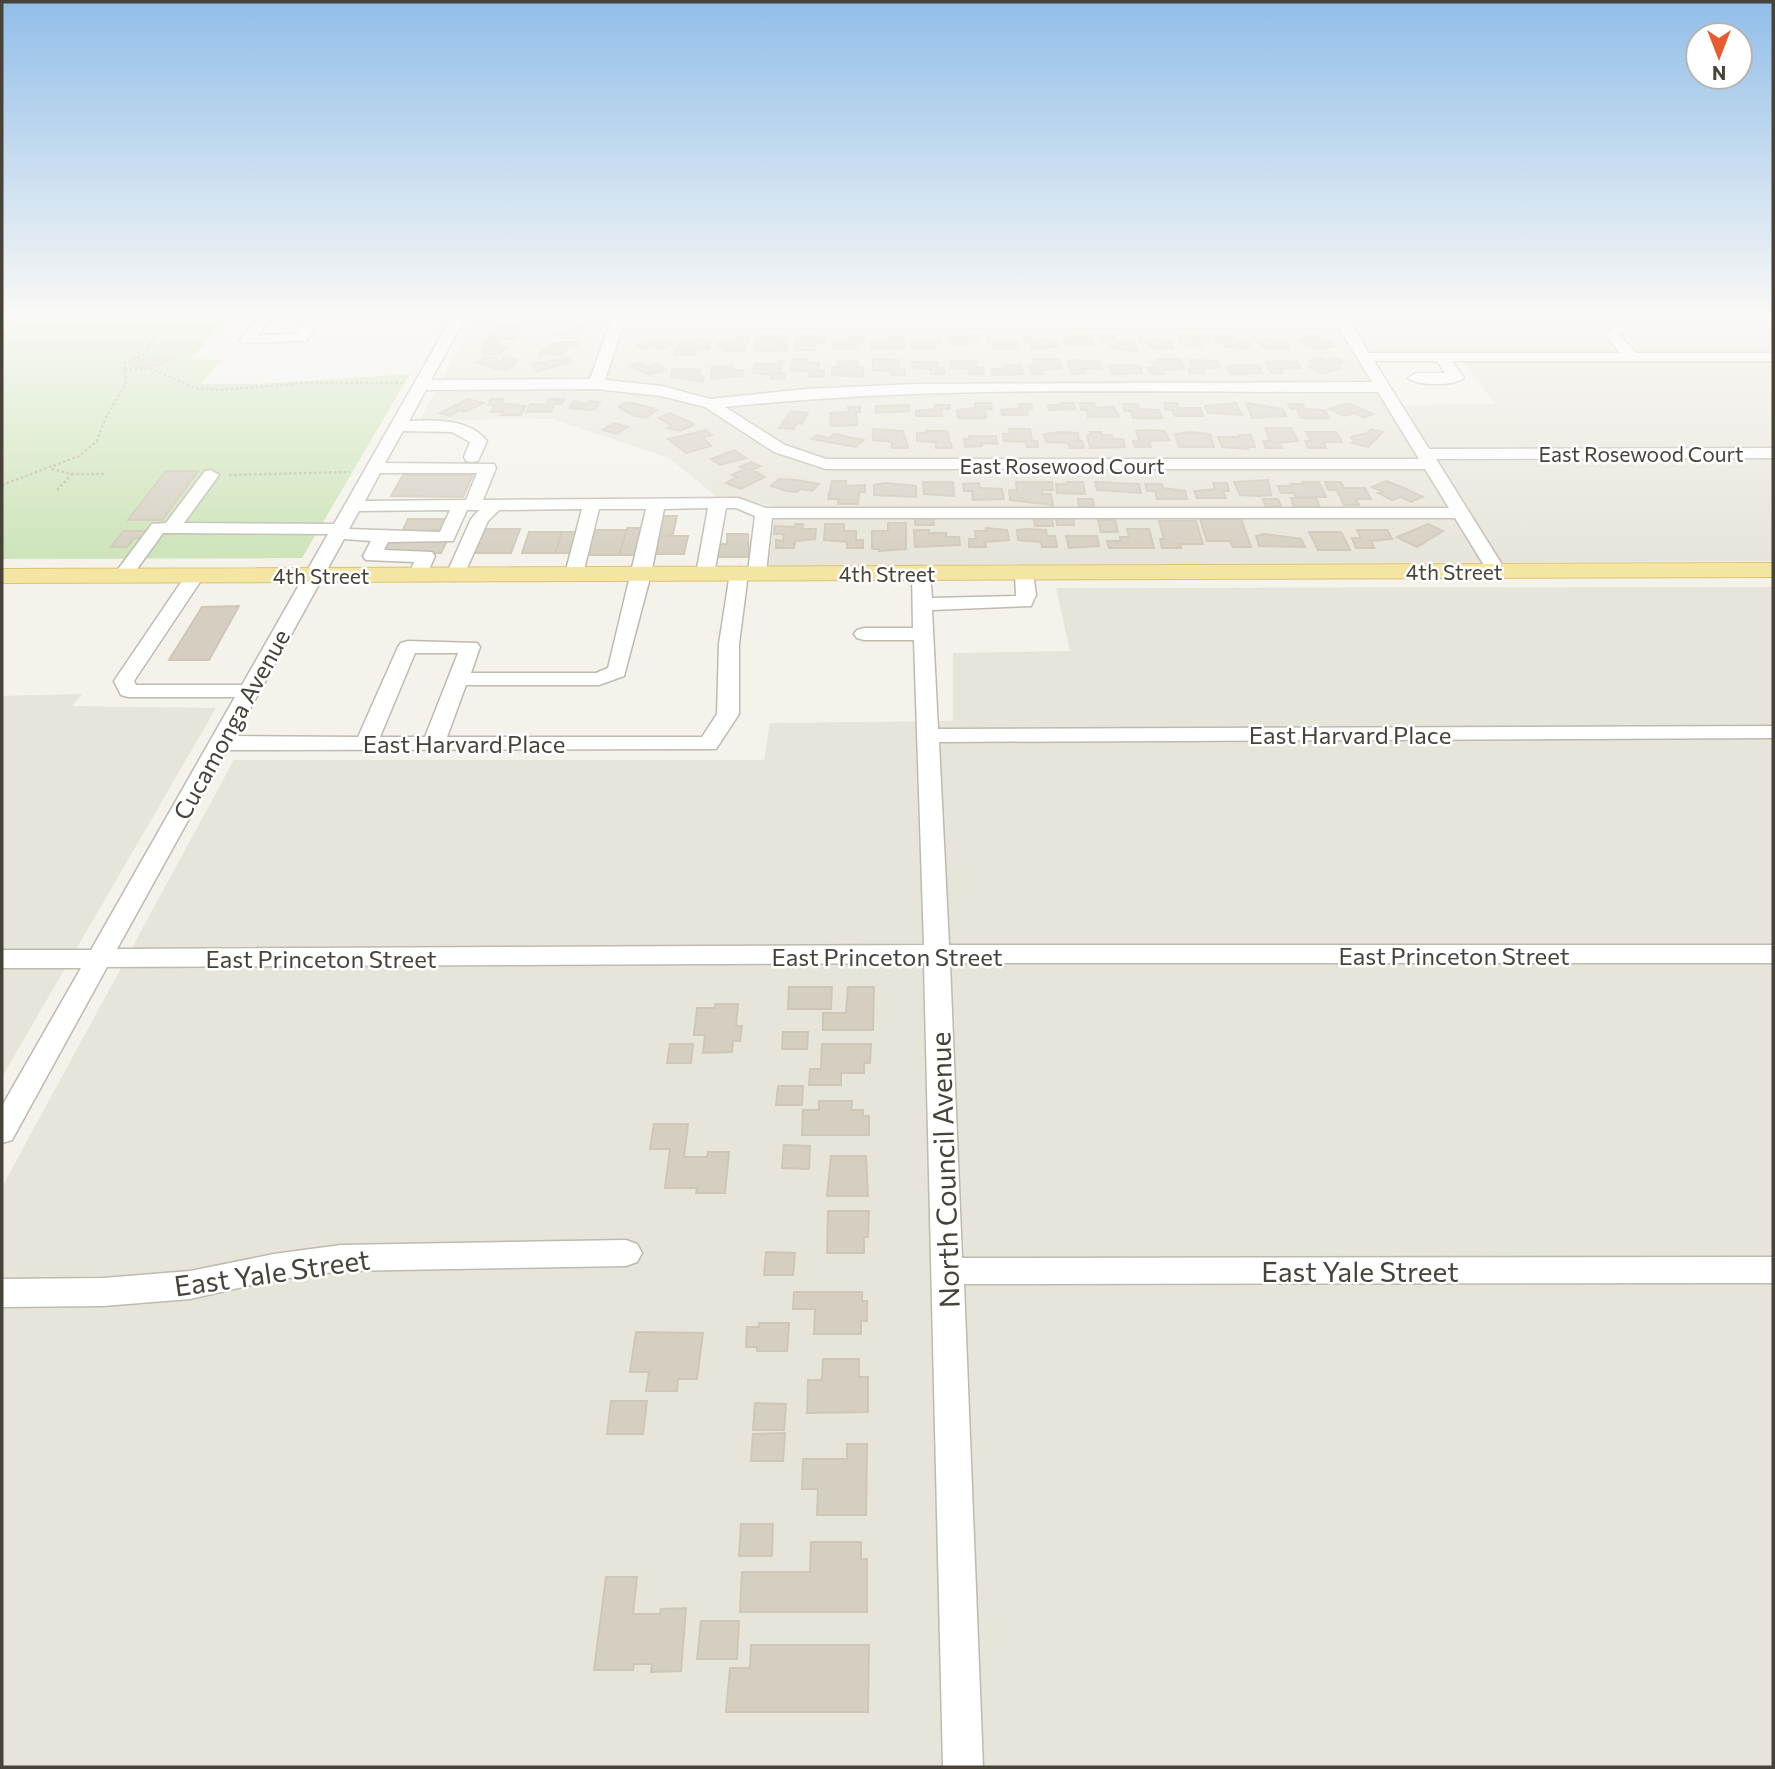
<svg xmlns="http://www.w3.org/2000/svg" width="1775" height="1769" font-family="Commissioner,sans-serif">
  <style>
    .residential { fill: #e7e4d9; fill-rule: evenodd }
    .green { fill: #cce4b8 }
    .building { fill: #d5cfc1; stroke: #cfc7b5; stroke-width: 2 }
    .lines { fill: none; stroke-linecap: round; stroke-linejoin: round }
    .minor-casing { stroke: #bfbaae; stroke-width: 3 }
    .major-casing { stroke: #d9c474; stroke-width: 2 }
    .path { stroke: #bfb7a1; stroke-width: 2.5; stroke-dasharray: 2.5 2.5; stroke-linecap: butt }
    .minor { fill: #fff; fill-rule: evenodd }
    .major { fill: #f5e5a3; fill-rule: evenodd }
    .labels { text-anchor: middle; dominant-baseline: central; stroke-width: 5; stroke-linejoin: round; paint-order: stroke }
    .far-street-label { font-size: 21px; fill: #474339; stroke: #fff }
    .street-label { font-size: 24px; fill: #474339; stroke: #fff }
    .near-street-label { font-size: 28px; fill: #474339; stroke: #fff }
  </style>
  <rect width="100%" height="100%" fill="#f4f2eb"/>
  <path class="residential" d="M476,315h1297v246l-1004,5 6,-60 -58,-9 -48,-39 -116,-39 -133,1zM1463,361l32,43 -107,1 -26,-43z
    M1773,587v1180h-1771v-580l232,-427h530l6,-37 183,-2v-68l117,-2 -14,-63z
    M82,694l-10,12 144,2 -214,369v-381z"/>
  <path class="green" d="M2,315h227l-38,44 30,1 -20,24h58l151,-10 -108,184 -300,1z"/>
  <path class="building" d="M501,315l27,1 -1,2h4l-6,7h-16v-7h-9z
    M571,315h26l-1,2h-9l-2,7h-27l3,-7h9z
    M494,327h28l-6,12h-28z
    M571,327h13l-7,11h-17l-1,-3h-6l2,-4h14z
    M765,335l23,2 -1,7 -11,-1v2h11l-1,7 -32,-2 3,-13z
    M1184,335l24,1 2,5h-11l2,5h-14l-6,-3 -3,-7z
    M1313,335l15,6 -2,1 8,4 -14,4 -24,-10z
    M802,336l24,2 -1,5h-10v7h-21l2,-12z
    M978,336l1,5h-10v3l-4,1 -15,-1 -1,-6z
    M1074,336h18l3,9 -30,-1 -1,-6h11z
    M1100,336h14l2,5 18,1 5,10 -29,-4 -2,-7h-7z
    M1214,336l21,1 1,3 12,1 3,7 -26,-1 -2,-5h-7z
    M662,337l12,7 -12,5 -8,-4 -10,4 -8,-4z
    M737,337h12l-4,14h-21l1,-3h-8l2,-6h10l1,-4 7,2z
    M850,337h14v5h-5l-1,7h-26l1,-7 17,-1z
    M889,337h14l3,11 -35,1v-7l18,-2z
    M986,337l32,5 1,7h-26l-1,-6h-5z
    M1024,337l32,4 1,6 -25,1 -1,-6h-6z
    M1139,337l32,5 2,6h-24l-2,-6h-7z
    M1252,337l34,5 3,6h-25z
    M711,338l-2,11h-13l-1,6h-21l1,-4h7l-5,-2 2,-7z
    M930,338h10v5h-5l1,5h-25v-5l19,-2z
    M486,342h14l-2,5h9l-9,7h-15z
    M562,342h17l-2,4h-8l-6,8h-24l2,-5h8l2,-5h10z
    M158,356l11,3 -5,5 -22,4 -12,-2 6,-5z
    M486,357l16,4 2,-4 13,3 -3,5 -8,5 -10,-1 -19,-7z
    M569,358l3,4 -35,9 -5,-7z
    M1320,358l6,3 8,-3 10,4 -9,3 6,3 -18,6 -15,-7 7,-4 -5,-2z
    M793,359h15v4h11l-1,8h6v6h-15l1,-5 -19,-2z
    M873,359l26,1v9h5l1,6h-14v-4l-18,-1z
    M1032,359h27l2,9 -19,2 1,4h-12l-2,-9h7z
    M1157,359h23l4,10 -20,1 1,4h-14l-3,-6h6l-2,-6h6z
    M1073,360l27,2 2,7h-19l1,4 -13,1 -3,-12z
    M1189,360l28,1 3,6 -18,2 2,4h-14l-2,-4h5z
    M779,361h5l-5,12h6l-1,6h-13v-4l-18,-2 2,-9h24z
    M857,361v6h6v10l-31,-2v-8h8l-3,-5z
    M950,361h26l1,6h6l1,7h-15v-5l-18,-1z
    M1280,361l17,1 3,6 -20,1 2,4h-11l-6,-11z
    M911,362h26l1,6h6v6h-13v-5l-19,-1z
    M640,363l8,4 9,-3 9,6 -17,5 -19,-9z
    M1005,365l16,1 2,8 -31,1 -1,-6h12z
    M1130,365l10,2 2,6 -31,1 -2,-8z
    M1241,365l18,1 3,7 -32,1 -3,-7z
    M732,366v4h11v6l-32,3 1,-12z
    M682,369l19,1 -2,6h5l-1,6 -32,-5 1,-7z
    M468,399l15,4 -18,9 -6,-2 -9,6 -10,-3z
    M491,399h12l-1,4 23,3 -4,9h-20l2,-3h-12l4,-7h-7z
    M549,399h15l-2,5h-7l-4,8h-24l3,-8 17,1z
    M574,401l13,3 2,-3 11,1 -4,7 -9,1 -17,-2z
    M627,402l26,6 -2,1 6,1 -11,8 -13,-3 -15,-8z
    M975,403h16l1,6h-7l1,9h-28l-1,-8 19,-2z
    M1061,403h13l1,6 -26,1 -1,-5h13z
    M1080,403h14l1,5 19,-1 5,10h-31l-1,-7h-6z
    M1164,403h13l2,5h22l2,8h-28l-3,-6h-6z
    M1236,403l6,12 -34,-2 -3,-7z
    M1246,403l37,6 3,7 -34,2z
    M1348,403l25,11 -9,4 -10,-5 -10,3 -15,-7z
    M1019,404h13v5h-5l1,6h-26l-1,-5 19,-2z
    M1123,404h15l1,5 20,1 3,8h-29l-2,-7h-6z
    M1288,404h14l3,5 20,1 4,8h-28l-4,-9h-6z
    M909,405v6l-33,2v-7z
    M935,405h15v4h-9l1,7h-26v-5l19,-2z
    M848,407h12v5h-4l1,13 -26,1 -1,-13 19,-1z
    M791,411l17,2 -6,11 -5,-1 -3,6 -15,-1z
    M670,413l22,10 2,2 -14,6 -13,-3 5,-2 -13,-8z
    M614,423l14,4 -11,7 -14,-4z
    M1265,428h26l7,13 -18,2 2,5h-16l-3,-7h7z
    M873,429l30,2 5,17h-16v-6l-19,-2z
    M1009,429h21l2,12h5l1,6h-11l-1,-5 -22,-1 -1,-7h7z
    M1371,429l12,3 -15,15 -16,-4 3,-3 -4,-2 2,-2 13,-2z
    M706,430l6,5 -9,2 8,9 -25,7 -18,-14z
    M1146,430l19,1 4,9 -20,1 2,6h-16l-2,-6 6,-1 -3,-9z
    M926,431h21l5,17h-16v-6l-19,-1v-8h9z
    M1061,432l17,1 1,6 -3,2h6l2,7h-14l-2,-5 -22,-1 -2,-8z
    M1090,432h11l1,3h10l1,4h10l2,8 -35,1 -3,-13h3z
    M1190,432l20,2 4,13h-35l-4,-13z
    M1306,432h30l6,10h-18l2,6h-18l-3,-7h6z
    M834,434l30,6 -8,7 -45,-8 5,-4 13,3z
    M1239,435h12l4,12h-8l1,2 -26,-2 -4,-10h22z
    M969,436h27l1,8 -15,-1v3l-17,1 -1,-8h5z
    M734,450l12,8 -26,7 -9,-6z
    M751,462l9,4 -8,4 13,7 -24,12 -15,-6 11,-6 -5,-2 13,-6 -5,-2z
    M166,471h32l-36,49h-34z
    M403,475h70l-10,22 -72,-1z
    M779,479l18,1 22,4 -7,7 -12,-2 -3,3 -10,-1 -16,-5z
    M1268,480l3,15 -13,1 -18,-1 -6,-13z
    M832,481h14v5l19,-1v7h-6l-1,12h-20l1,-5h-11z
    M1386,481l18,7 19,9 -12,5 -10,-5 -9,3 -14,-7 5,-1 -11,-5z
    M923,482h30l1,14 -30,-2z
    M1016,482h36l1,8h-11v4h9l2,11 -43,-5 -1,-10h8z
    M1067,482h16l2,12 -28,-1 -1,-9h12z
    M1095,482l44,2 2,9 -44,-3z
    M1302,482h17l7,15h-30l-2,-4h-13l-3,-7h14l-1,-2h12z
    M1325,482h16l3,6h21l6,11h-15l3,6h-15l-7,-15h-9z
    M885,483l31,3v11l-42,-2v-10z
    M979,483l1,5 22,1 2,10 -31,1 -1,-9h-8l-1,-7z
    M1213,483h14l2,8h-6l3,7h-29l-3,-7 21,-2z
    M1145,484h17l1,4 22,3 2,8h-30l-2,-8h-8z
    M1291,498h25l4,9h-26z
    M1078,499h15l1,8h-15z
    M1263,499h15l3,7 -15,1z
    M661,516h16l-4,18 -8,2h23l-4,18h-33z
    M915,517h18l1,8h-19z
    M1056,517h17l1,8h-17z
    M1034,518h18l1,8h-18z
    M408,519h38l-5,11 -29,1 -9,-1z
    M1200,519h41l10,28h-18l-3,-6h-23z
    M1098,520h17l3,12h-17z
    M1159,521h37l7,23h-23l1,4h-19l-2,-9h4z
    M888,523h18v26l-27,2v-2h-7v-18h16z
    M795,524h8l-1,5h14l-1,10 -20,2 -1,7h-18v-8l7,1 1,-7h-10l1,-8 20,1z
    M825,524h19v7h12v9h7v8h-16v-6l-23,-2z
    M1428,524l15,7 -26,16 -20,-10z
    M627,528h16l-7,27h-17z
    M986,528l21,2 2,10 -24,2 1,5h-17v-8h7l-1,-8h12z
    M482,529h38l-9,24h-39z
    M1027,529l19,1 1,6h8l2,11h-15l-1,-5 -23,-2 -1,-10z
    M1127,529h22l5,19h-45l-2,-7h14l-1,-4h9z
    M594,530h33l-8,25h-33z
    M914,530h15v3h17v4h13l1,8 -45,2z
    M1357,530h30l5,9 -21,2 3,7h-18l-4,-10h9z
    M123,531h26l-5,7h-10l-7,9h-16z
    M529,532h33l-7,21h-33z
    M562,532h15l-7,21h-15z
    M1309,532h32l9,18h-32z
    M727,534h21l1,23h-32l3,-13h7z
    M1265,534l36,5 4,8 -46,-1 -3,-10z
    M1066,536h31l2,10 -30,2z
    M385,541h62l-6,12h-62z
    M239,606l-30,54h-40l33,-53z
    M789,987h43l-1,22h-43z
    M848,987h26l-1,43h-50v-17h23z
    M715,1004h23l-2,22h6l-2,15h-7l-1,11 -29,1 2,-18h-11l3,-27h18z
    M783,1032h25l-1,17h-25z
    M670,1044h23l-2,19h-24z
    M822,1044h49l-1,19h-6v10h-23v12h-32l1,-16h11z
    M778,1086h25l-1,19h-26z
    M819,1101h33l-1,9h12v6h6v19h-67l1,-25h16z
    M654,1124h34l-4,33h23l1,-5h21l-4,41h-29l1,-5h-32l5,-39h-20z
    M784,1145l26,1 -1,23 -27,-1z
    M831,1156h35l2,40h-41z
    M828,1211h41l-1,26h-4v16h-37z
    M766,1252l29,1 -2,22h-29z
    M794,1292h68v9h5v20h-6v13h-47l1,-25h-22z
    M759,1323h30l-2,28h-30v-4h-11l1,-20h12z
    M636,1332l67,1 -6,46h-19l-1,12h-31l3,-19h-19z
    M823,1359h36v18h9v35l-61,1 1,-33h14z
    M611,1401h36l-4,33h-36z
    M755,1403l31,1 -2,26h-31z
    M785,1433l-2,28h-32l2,-27z
    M847,1444h20l-1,71h-49l1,-26h-16l1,-30h44z
    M741,1524h32l-1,32h-33z
    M811,1542h50v17h6v53h-127l2,-40h68z
    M606,1577h31l-4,37h27l1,-5 25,-1 -5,63 -30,1 1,-8h-18l-1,6h-39z
    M701,1621h38l-2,38h-40z
    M751,1645h118l-1,67h-142l4,-44h20z"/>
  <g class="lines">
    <defs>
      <path id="minor" d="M260,315h14l-16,20 39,-1 12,-19h14l-17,26 -64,2 -2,-3z
        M453,315h14l-36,65 159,-1 23,-64h14l-2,5h709l-3,-5h14l24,38h251l-15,-19 12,-9 7,4 -4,7 16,17h137v8h-321l12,17c-10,8 -46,8 -56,0l8,-5h29l-8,-12h-63l55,88 344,-1v10l-337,1 70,112 -9,6 -7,-2 -35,-57h-683l-6,55 -9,6 -9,-5 -9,70v70l-23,35 -489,1 -110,199 807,-4 -10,-305h-50l-7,-2 -3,-4 3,-4 7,-2h49l-1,-56 2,-4 7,-2 9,6 2,26 84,-2 -1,-24 9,-6 9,6 3,23 -5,11 -99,4 6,119 835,-3v12l-834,4 10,203h824v18h-823l12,295 811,-1v26l-809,1 19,483h-40l-19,-804 -817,4 -95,173 -10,3v-37l79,-138h-79v-18h89l144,-253h-107l-7,-2 -7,-14 74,-109 7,-2 9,6 -70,105 2,4h106l86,-151 -165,-1 -34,47h-14l-2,-4 39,-52 14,-1 39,-52 6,-1 8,5 -35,48 150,1zM622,328h717l33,54 -456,2 -110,5 -96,10 -48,-13 -57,-6zM596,389l65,7 44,11 69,45 52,17h599l24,39h-683l-28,-10 -255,2 13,-32 -2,-4 -109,-1 18,-32 49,1 18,10 -6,15 2,4 6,1 6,-1 9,-20c-18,-23 -52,-21 -78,-20l17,-31zM1378,392l41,67h-593l-41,-14 -60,-38c216,-23 436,-14 653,-15zM380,473h97l-11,27 -101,1zM708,508l-12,66 9,6 9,-6 12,-66h10l19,8 -7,56 -9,-5 -9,6 -11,71 -2,70 -15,23h-255l19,-52h133l25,-9 27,-102 13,-65zM582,509l-17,65 9,6 9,-6 16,-65h47l-38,159 -12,5h-125l9,-26 -3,-4 -69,-2 -7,2 -3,4 -40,90 -123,-1 109,-197 27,2 -8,15 3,4 48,2 -5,13 9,6 7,-2 10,-23 -3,-4 -48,-2 4,-8 65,-1 14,-31h12l-8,9 -25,56 9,6 9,-6 24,-54 11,-11zM450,510l-10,22 -91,-3 10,-18zM415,653h43l-33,84h-45z
        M1760,315h13v10l-5,-1z
        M626,1240l11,4 5,9 -5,9 -11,4 -285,5 -67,9 -84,19 -87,7 -101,1v-28l101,-1 87,-7 84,-17 67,-9z"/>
      <path id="major" d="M11,315h21l-24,17 -6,1v-13z
        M1773,563v14l-1771,6v-14z"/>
    </defs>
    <use href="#minor" class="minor-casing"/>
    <use href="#major" class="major-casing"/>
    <path class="path" d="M125,370l24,-2 46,20 24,2 86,-7h98
      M52,469l20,5h34
      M229,475l121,-3
      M2,485l77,-29 18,-15 9,-24 20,-33 -2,-20 21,-10 10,-19 -15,-20
      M57,490l15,-16"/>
    <use href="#minor" class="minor"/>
    <use href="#major" class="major"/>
  </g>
  <linearGradient id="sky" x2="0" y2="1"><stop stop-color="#91bee9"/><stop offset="0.56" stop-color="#faf9f6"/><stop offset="1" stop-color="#faf9f6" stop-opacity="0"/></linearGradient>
  <rect width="1775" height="563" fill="url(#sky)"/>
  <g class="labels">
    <g class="far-street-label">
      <text x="1641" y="453">East Rosewood Court</text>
      <text x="1062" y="465">East Rosewood Court</text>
      <text x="1454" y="571">4th Street</text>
      <text x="887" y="573">4th Street</text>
      <text x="321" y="575">4th Street</text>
    </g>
    <g class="street-label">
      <text transform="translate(231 724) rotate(-61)">Cucamonga Avenue</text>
      <text x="1350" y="734">East Harvard Place</text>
      <text x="464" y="743">East Harvard Place</text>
      <text x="1454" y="955">East Princeton Street</text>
      <text x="887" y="956">East Princeton Street</text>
      <text x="321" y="958">East Princeton Street</text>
    </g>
    <g class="near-street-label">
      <text transform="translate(944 1170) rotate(-92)">North Council Avenue</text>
      <text x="1360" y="1271">East Yale Street</text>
      <text transform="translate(272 1272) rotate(-8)">East Yale Street</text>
    </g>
  </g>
  <rect width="1775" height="1769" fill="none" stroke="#474339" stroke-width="7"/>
  <g transform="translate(1719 56) rotate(180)"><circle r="33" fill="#ffffff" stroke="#b5b4b0" stroke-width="2"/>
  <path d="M0-5L12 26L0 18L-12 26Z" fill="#e65c30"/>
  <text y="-10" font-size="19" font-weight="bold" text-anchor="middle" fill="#474339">N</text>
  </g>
</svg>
